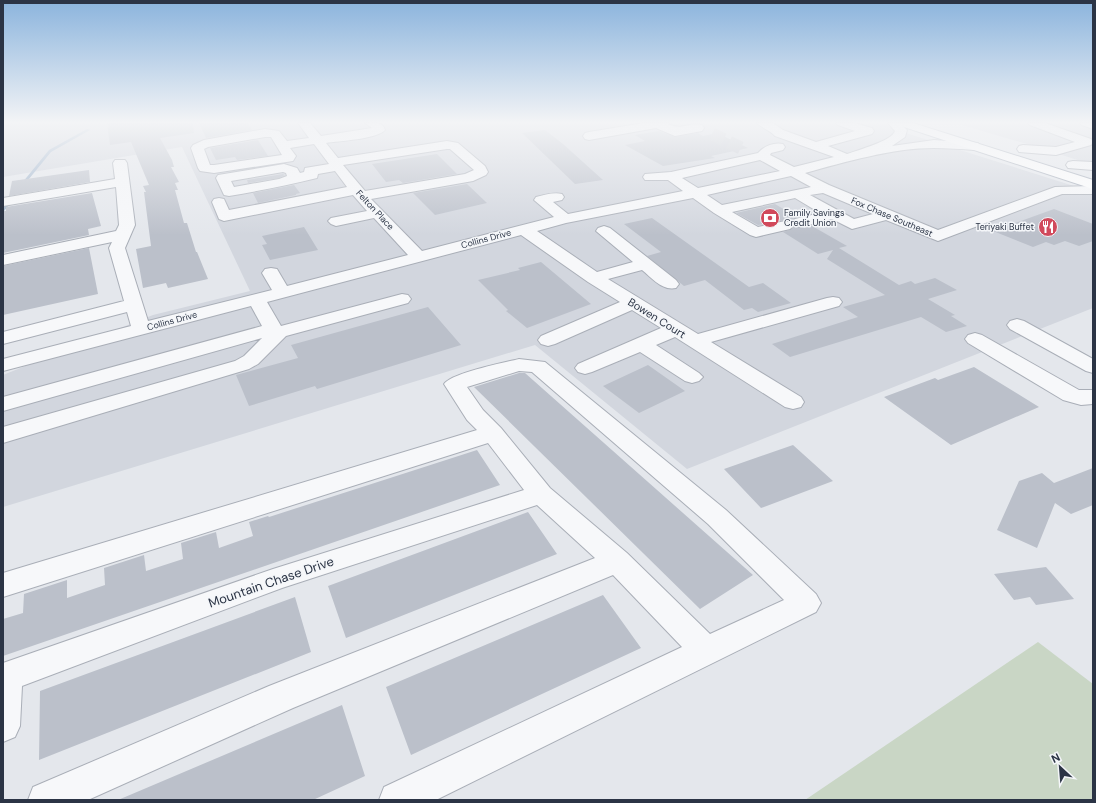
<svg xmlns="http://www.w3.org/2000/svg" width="1096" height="803" font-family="'DM Sans',sans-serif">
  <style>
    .built { fill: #d2d6de }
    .green { fill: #c9d6c5 }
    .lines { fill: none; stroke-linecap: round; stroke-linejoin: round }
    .stream { fill: #9fb4cc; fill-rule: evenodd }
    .building { fill: #bbc0ca }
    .minor-tunnel { stroke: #bfc3cb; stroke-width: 13; stroke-dasharray: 13 6; stroke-linecap: butt }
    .minor-casing { stroke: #a9aeb7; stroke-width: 2 }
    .major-casing { stroke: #a3abb8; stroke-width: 2 }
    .minor { fill: #f7f8fa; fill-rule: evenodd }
    .major { fill: #fff; fill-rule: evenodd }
    .labels { text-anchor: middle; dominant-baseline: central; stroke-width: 3; stroke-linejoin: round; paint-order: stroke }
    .far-street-label { font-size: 9px; fill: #2b3445; stroke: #f4f6f9 }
    .far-poi-label { font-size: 9px; fill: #2b3445; stroke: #f4f6f9; text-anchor: start }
    .street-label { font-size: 11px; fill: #2b3445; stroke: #f4f6f9 }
    .near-street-label { font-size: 13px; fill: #2b3445; stroke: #f4f6f9 }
  </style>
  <rect width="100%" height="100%" fill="#e4e7ec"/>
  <path class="built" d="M3,123h877l29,11 184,58v116l-406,161 -152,-124 -532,162v-132l150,-60 97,-24 -68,-144 -179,30z
    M955,123h138v42l-56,-18z"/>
  <path class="green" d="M1038,642l55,42v116h-288z"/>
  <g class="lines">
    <path class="stream" d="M87,129l3,1 -39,22 -27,33h-2v-2l27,-33z
      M11,198l3,1 -10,12h-1v-4z"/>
  </g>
  <path class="building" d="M107,123h86l1,10 -34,5 12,22 2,7h-3l8,15 -4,1 3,7h-3l9,33h3l9,29h1l11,27 -40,9 -2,-5 -23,5 -7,-39 15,-3 -7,-54h2l-3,-6 6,-1 -18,-43 -21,3z
    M199,123h49l4,7 -46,8z
    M545,130l18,14 40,36 -28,4 -53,-51z
    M659,131l16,6 23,-4 5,3 14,-3 31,15 -37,8 4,2 -52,8 -38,-21 20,-4 -10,-6z
    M258,140l10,16 -31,4 -2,-3 -19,3 -6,-12z
    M437,154l20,20 -54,9 -4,-3 -13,2 -14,-18z
    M89,170l1,12 -81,14 3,-15z
    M283,174l2,1 -6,3 -31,5 -1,-3z
    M467,184l20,19 -52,12 -22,-22z
    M294,185l6,8 -4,1v1l-38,8 -5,-10z
    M92,193l9,33 -13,3 1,6 -86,18v-42h3v-4z
    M775,204l22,13 -6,5 -6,-2 -27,5 -22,-12z
    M1054,209l39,15v17l-14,5 -14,-5 -11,4 -8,-3 -13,5 -40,-16z
    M652,218l97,69 14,-4 28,20 -33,9 -6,-4 -8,2 -39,-30 -21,6 -37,-30 14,-4 -37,-28z
    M794,226l6,2 12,-2 35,20 -8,2 60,37 12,-4 4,3 20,-6 22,12 -29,9 27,16 -4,1 16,10 -21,6 -25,-15 -131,40 -18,-13 86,-27 -15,-10 42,-12 -58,-36 6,-9 -15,4 -35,-22 7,-2z
    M304,227l14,23 -48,10 -8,-15 5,-1 -5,-8z
    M89,248l9,46 -95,21v-49z
    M541,262l50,42 -64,24 -21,-17 2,-1 -30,-30 42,-10 -2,-2z
    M428,307l33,38 -144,44 -2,-3 -66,20 -13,-31 62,-17 -7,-13z
    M648,365l37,26 -46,22 -36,-27z
    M974,367l65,40 -88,38 -67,-48 51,-19 3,2z
    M519,373h6l228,202 -53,34 -226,-222z
    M793,445l40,36 -72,27 -37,-39z
    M477,450l23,35 -497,171v-37l20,-6 1,-19 43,-14v18l38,-13 -1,-17 40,-13 2,16 37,-12 -2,-16 35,-11 3,16 34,-12 -4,-14 19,-6 1,1z
    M1093,468v37l-22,9 -16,-11 -18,45 -40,-18 22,-49 23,-8 12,10z
    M528,512l29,42 -211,84 -18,-52z
    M1046,567l28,32 -38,6 -6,-8 -16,3 -20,-26z
    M603,595l38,53 -230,107 -25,-68z
    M295,597l16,55 -272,108 1,-69z
    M342,705l23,71 -52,24h-195z"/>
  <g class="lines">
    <path class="minor-tunnel" d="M712,134l31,15"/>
    <defs>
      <path id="minor" d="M298,123h12l11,13 51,-8 -7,-5c9,0 17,-2 20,7 -7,9 -47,11 -59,13l12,15 109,-17 11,2 27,23 3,6 -2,3 -13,6 -102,18 51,52 132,-34 -20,-17 2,-3c8,-2 18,-5 26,-3l2,3 -2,3 -9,2 15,12 115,-23 -15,-11h-23l-2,-3 2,-3 26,-2 87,-19c6,-7 16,-11 25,-9l2,3 -2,3 -12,3 -1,2 24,12 40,-10 -59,-21c-5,-6 -15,-9 -18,-13h16l10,7 33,12 39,-11 -17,-6 -2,-2h18l18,5 2,3 -2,3 -44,12 19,8c11,-4 45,-13 48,-23l-7,-8h12l7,7 -2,7 -13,9 42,-6 44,3 2,3 -2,3 -4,1c-13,-1 -27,-2 -40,-2 -41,0 -89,14 -129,25l24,12 109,45 117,-43 38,-1v8h-31l-124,47 -52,-21 -34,9 -20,-10 -32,8 -5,-2 -3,-3 3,-3 25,-6 -25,-15 -63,14 26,15 27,-6 5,2 3,3 -3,3 -34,8 -6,-2 -36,-22 -21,-15 -127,25 -29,8 60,41 36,-10 -37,-31 2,-3 6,-2 6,2 66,52 3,4 -3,4c-14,3 -24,-10 -34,-18l-34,9 90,55 129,-36 6,-1 6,1 3,4 -3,4 -128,36 90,55 3,5 -3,5 -8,2 -8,-2 -110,-70 -19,8 43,28 4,4 -4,4 -7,2 -7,-2 -45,-29 -48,20 -7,2 -7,-2 -3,-4 3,-4 83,-36 -29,-18 -77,34 -7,2 -7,-2 -3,-4 3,-4 79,-34 -32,-20 -67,-47 -254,67 14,24 121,-32 6,1 3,4 -3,4 -122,33 -28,28 -9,5 -246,74v-16l232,-66 9,-5 18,-18 -259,73v-14l259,-71 -11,-20 -248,65v-12l128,-33 -4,-14 -124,32v-12l121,-31 -15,-53 3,-6 -109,23v-10l113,-24 3,-6 -3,-38 -113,19v-8l112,-19 -2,-16 2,-3h10l2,3 8,62 -10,23 23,73 124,-31 -10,-17 3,-4 6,-1 6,1 10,17 121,-31 -34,-37 -38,8 -5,-2 -3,-3 3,-3 36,-7 -14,-16 -129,26 -5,-2 -7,-17 2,-3 5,-1 5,1 5,11 118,-23 -12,-16 -17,3 -1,4c-29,7 -58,13 -88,18l-5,-1 -8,-17 2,-3 66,-11 13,4 3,5 4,-1 1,-4 24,-4 -15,-20 -24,4 6,8 -3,5 -79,12 -14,-2 -2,-3 -7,-20 2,-3 11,-5 61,-11 14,2 8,10 22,-3zM265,137h6l11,18 -68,10h-4l-6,-16 4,-2zM447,149h3l24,21 -9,4 -100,17 -22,-26zM760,160l20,11 -82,17 -16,-10zM283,172l3,1 1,3 -8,3 -45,8 -3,-6zM791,176l20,11 -89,18 -15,-10zM823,193l50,21 -19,5 -44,-24z
        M644,123h25l-1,1c15,7 21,-2 34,1l2,3 -2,3 -27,5 -19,-8 -67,12 -4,-1 -2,-3 2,-3 4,-1z
        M1028,123h17l46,16 2,3 -2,3 -35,10 -37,-3 -2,-3 2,-3 4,-1 33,2 19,-5 -45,-17z
        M1080,123h13v6l-11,-4z
        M1073,161l20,1v8l-25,-2 -2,-3 2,-3z
        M1017,319l7,2 69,38v14l-7,-2 -76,-42 -3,-4 3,-4z
        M975,333l7,2 97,55h14v14l-12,1 -18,-5 -95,-57 -3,-4 3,-4z
        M519,359l26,3 181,148 90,84 5,9 -5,9 -380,188h-57l5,-13 298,-140 -69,-72 -320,133 -205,92h-60l5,-13 236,-101 326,-128 -58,-53 -255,83 -260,98 -2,40 -5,11 -12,5v-79l270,-94 251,-79 -36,-47 -485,154v-24l474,-143 -10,-10 -23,-36c8,-11 59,-21 75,-25zM519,371l13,1 176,152 76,76 -74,34 -83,-81 -77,-65 -49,-60 -18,-18 -16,-23z"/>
      <path id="major" d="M896,123h17l180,57v9l-195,-64z"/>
    </defs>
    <use href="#minor" class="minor-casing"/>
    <use href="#major" class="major-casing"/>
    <use href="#minor" class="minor"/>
    <use href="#major" class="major"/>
  </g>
  <linearGradient id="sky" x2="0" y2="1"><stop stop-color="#8bb4dd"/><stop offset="0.52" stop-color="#f3f4f6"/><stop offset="1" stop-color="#f3f4f6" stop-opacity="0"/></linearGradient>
  <rect width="1096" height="235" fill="url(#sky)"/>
  <defs>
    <symbol id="bank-disc" viewBox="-11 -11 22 22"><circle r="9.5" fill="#d1495b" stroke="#f4f6f9"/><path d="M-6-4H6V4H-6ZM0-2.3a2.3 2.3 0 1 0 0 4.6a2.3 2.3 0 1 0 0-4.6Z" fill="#fff"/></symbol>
    <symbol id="restaurant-disc" viewBox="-11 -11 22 22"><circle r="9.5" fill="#d1495b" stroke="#f4f6f9"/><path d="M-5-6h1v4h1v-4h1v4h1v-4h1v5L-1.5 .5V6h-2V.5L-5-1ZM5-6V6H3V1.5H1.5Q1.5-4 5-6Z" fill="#fff"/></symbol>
  </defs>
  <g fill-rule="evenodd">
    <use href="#bank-disc" x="759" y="207" width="22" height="22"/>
    <use href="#restaurant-disc" x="1037" y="216" width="22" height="22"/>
  </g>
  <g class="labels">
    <g class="far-street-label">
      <text transform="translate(375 210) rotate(47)">Felton Place</text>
      <text transform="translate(892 217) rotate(23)">Fox Chase Southeast</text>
      <text transform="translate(486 239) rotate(-15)">Collins Drive</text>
      <text transform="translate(172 321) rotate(-15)">Collins Drive</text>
    </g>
    <g class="far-poi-label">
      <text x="784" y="213">Family Savings<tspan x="784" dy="10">Credit Union</tspan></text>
      <text x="1034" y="227" text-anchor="end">Teriyaki Buffet</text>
    </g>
    <g class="street-label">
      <text transform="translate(657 318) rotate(32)">Bowen Court</text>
    </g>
    <g class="near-street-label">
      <text transform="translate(271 582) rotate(-19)">Mountain Chase Drive</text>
    </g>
  </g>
  <rect width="1096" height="803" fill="none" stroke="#2b3445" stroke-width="8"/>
  <g transform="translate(1060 767) rotate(334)" stroke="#f4f6f9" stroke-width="3" paint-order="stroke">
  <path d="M0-3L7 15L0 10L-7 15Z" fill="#2b3445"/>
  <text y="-6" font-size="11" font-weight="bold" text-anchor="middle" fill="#2b3445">N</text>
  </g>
</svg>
